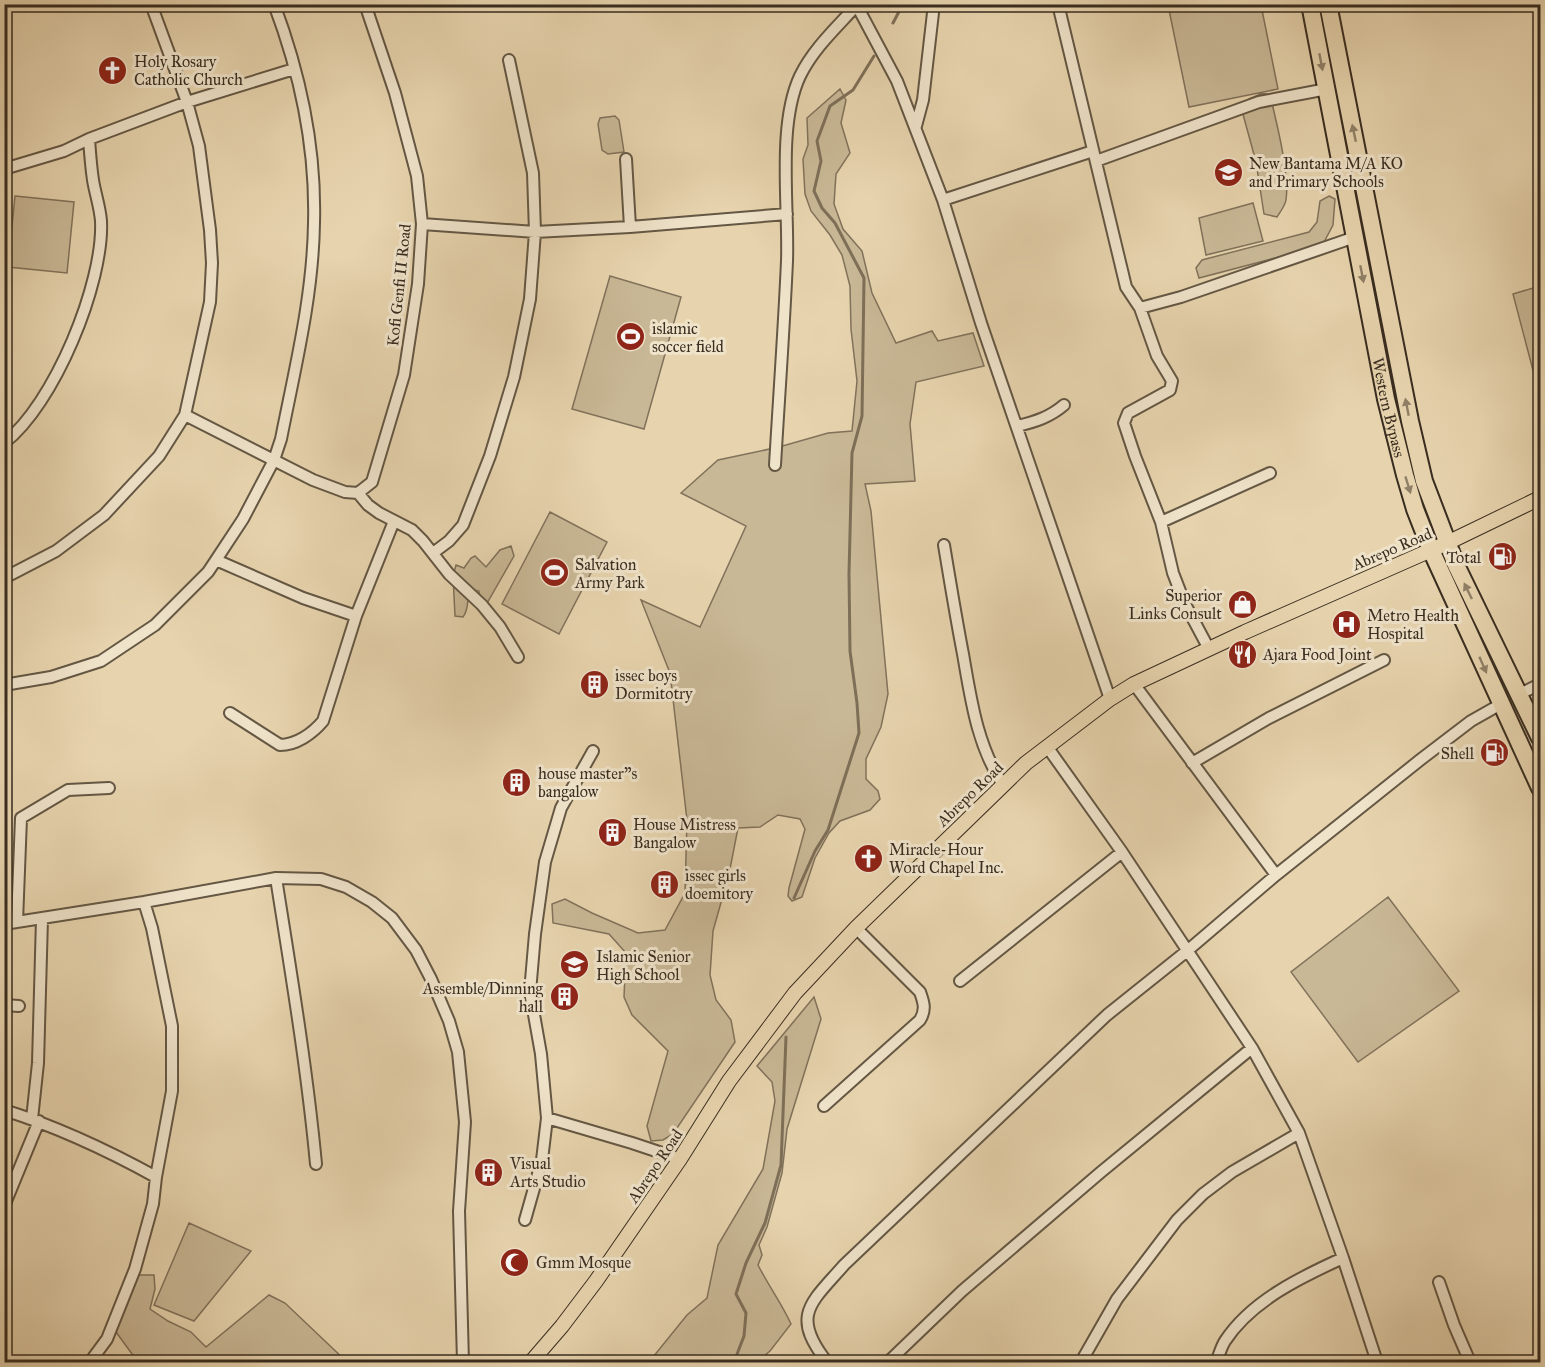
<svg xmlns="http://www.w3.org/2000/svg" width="1545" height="1367" font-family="'IM FELL Great Primer',serif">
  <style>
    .green { fill: #c9b896; stroke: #81725b; stroke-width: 1.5 }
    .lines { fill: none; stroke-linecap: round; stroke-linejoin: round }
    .stream { stroke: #7e6f58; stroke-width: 3 }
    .minor-casing { stroke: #645744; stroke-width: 14 }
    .major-casing { stroke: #392d20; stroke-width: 16 }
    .highway-casing { stroke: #392d20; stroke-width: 20 }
    .minor { stroke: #efe3ca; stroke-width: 10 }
    .major { stroke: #e7d4ae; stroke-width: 14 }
    .highway { stroke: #e7d4ae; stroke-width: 16 }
    .oneway { fill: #908067 }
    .labels { text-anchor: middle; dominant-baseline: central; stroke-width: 6; stroke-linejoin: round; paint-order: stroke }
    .poi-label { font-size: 16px; fill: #392d20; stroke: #efe3ca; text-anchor: start }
    .street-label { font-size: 16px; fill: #392d20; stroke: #efe3ca }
  </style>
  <rect width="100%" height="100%" fill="#e7d4ae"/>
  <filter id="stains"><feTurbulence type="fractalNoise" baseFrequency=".00333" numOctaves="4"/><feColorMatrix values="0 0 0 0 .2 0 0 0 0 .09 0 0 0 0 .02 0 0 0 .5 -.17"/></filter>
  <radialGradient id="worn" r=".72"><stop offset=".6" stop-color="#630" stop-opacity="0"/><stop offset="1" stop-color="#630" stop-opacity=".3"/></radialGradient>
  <path class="green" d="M1168,5h93l17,84 -89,18z
    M840,89l6,11 -5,23 9,30 -14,21 -2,30 9,25 19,22 10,42 24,50 36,-12 6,10 35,-8 11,33 -68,16 -6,42 5,57 -50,3 6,27 17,183 -7,33 -15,32v20l12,12 2,8 -10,11 -30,11 -11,12 -14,25 -13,39 -10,4 -4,-5 1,-8 16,-59 -5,-10 -22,-4 -18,12 -22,1 -9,46 -16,57 -3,44 6,25 15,20 4,22 -62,92 -10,6 -12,1 -4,-15 21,-75 -36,-36 -8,-18 2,-44 -17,-19 -56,-11 -1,-19 13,-5 27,14 46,20 27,-3 20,-37 2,-73 -17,-147 -29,-73 59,27 46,-101 -65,-33 37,-33 61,-13 49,-14 24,-2 5,-50 -6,-52 -1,-43 -8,-31 -12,-20 -19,-24 -6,-17 -2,-35 5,-14 -1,-27z
    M1263,93l7,2c6,25 20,80 16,105 -1,6 -6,12 -9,17l-13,-3 -8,-52 -15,-55 8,-8z
    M615,116l4,4 5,32 -16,2 -6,-4 -4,-26 2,-6z
    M15,196l59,6 -7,71 -59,-6z
    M1329,196l6,3 -2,26 -10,19 -21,7 -103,27 -3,-10 6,-8 107,-28 8,-10 3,-21z
    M1253,203l10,38 -57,14 -7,-37z
    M610,276l71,21 -37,132 -72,-20z
    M1540,286v111l-27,-103z
    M550,512l57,30 -48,92 -57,-30z
    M511,546l3,10 -28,49 -6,-6 -1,-8 -9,-2c-4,10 0,19 -7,28l-8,-1 -2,-40 3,-11 8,3 7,-10 4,-2 11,11 14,-17z
    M1388,897l71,94 -101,71 -67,-90z
    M814,997l7,22 -34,110 -5,44 -15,54 -8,18 3,10 -4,10c10,20 24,39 33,59l-21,27 -13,11h-108l38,-47 20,-17 11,-53 45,-76 12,-68 -3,-19 -15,-16z
    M189,1223l62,28 -57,70 -40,-16z
    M138,1275h16l1,14 -5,20 18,12 23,11 15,15 63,-52 16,8 62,59h-213l1,-4 -19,-26 8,-31z"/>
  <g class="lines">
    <path class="stream" d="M893,23l10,-19
      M794,898l21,-47 13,-21 31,-97 -2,-30 -7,-52 -1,-77 3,-121 10,-37 2,-138 -29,-55 -13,-15 -8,-17 7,-30 -4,-20 13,-35 23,-16 21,-34
      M734,1362l10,-26 2,-23 -10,-19 10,-31 19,-40 16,-58 5,-128"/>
    <defs>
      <path id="minor" d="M856,4l41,77 46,119 38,123 129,376
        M1058,4l68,283 14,21 41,-11 174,-60
        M916,126l7,-26 11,-96
        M626,159l4,68
        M1096,161l163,-59 68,-13
        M4,169l60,-18 25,-12 98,-37 107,-33
        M943,200l150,-49
        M422,224l113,8 95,-5 157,-13
        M1140,308l17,48 15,25 -2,9 -42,23 -4,10 11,33 26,66 12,51 12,31 24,45
        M185,415l128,65 32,12 13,1 10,12 11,8 33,17 11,11 26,33 33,31 18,22 18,30
        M1017,426c18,-4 33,-9 47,-21
        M4,443c50,-38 100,-160 97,-222 -1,-14 -6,-28 -8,-41 -2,-13 -3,-27 -4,-41
        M775,465c4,-68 9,-136 12,-204 2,-55 -10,-136 13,-185 13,-27 36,-48 56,-70
        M358,493l14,-11 32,-107 14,-91 4,-60 -5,-48 -22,-83 -30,-89
        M1161,522l109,-49
        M944,545c6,36 12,73 19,109 8,46 14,91 40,131
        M433,553l16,-12 14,-16 27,-69 24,-79 16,-78 5,-67 -2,-59 -24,-113
        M216,560l87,38 53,18
        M4,578l52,-27 48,-36 55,-59 26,-41 25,-113 2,-39 -2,-33 -11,-84 -12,-44 -36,-98
        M1134,684l142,191
        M4,685l47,-8 50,-16 54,-36 53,-53 8,-12 27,-41 31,-59 7,-21c14,-71 32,-143 33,-216 2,-74 -14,-150 -40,-219
        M1520,694l20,-10
        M230,713l50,32c16,0 32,-11 43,-24l33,-105 38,-95
        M1048,748l74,104 130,196 47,85 44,125 34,104
        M593,751l-32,57 -16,54 -10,72 -5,58 11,62 6,64 85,25 48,16
        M1192,763l77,-45 115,-58
        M276,878c15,95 31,190 40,286
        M17,922l4,-104 47,-28 41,-2
        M4,924l140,-22 132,-24 45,1 25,8 26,15 20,16 24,32 15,29 18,42 9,31 7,70 -6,89 4,151
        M960,981l162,-129
        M4,1005l15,1
        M824,1106l96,-86c6,-10 4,-17 0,-28l-64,-64
        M4,1110c54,17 103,40 152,67
        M32,1119l6,-56 4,-144
        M4,1206l35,-85
        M525,1220l17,-60 5,-42
        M1439,1282l15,43 16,37
        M90,1362l17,-23 28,-70 18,-65 3,-27 16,-86v-65l-20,-98 -8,-26
        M827,1362c-37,-47 -16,-59 17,-97l263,-250 80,-64 89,-76 144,-115 51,-39 30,-17
        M888,1362l74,-71 139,-119 151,-124
        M1081,1362l36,-63 60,-79 26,-26 29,-22 67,-39
        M1216,1362c3,-6 5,-15 9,-21 26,-40 76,-64 118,-83"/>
      <path id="major" d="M531,1362l31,-36 34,-45 84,-122 49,-78 66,-88 61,-65 170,-165 84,-64 24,-15 111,-52 202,-89 93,-45"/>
      <g id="highway">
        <path id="s1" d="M1310,4l76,395 19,76 10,34 16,41 109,238"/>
        <path d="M1328,4l82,417 14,60 32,84 84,173"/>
      </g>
    </defs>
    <use href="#minor" class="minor-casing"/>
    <use href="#major" class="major-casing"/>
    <use href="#highway" class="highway-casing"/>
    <use href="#minor" class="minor"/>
    <use href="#major" class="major"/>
    <use href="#highway" class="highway"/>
  </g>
  <defs><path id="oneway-solid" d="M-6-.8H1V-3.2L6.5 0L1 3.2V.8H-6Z" transform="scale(1.5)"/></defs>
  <g class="oneway">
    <use href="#oneway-solid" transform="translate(1321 62) rotate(79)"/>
    <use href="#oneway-solid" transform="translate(1354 133) rotate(-102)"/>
    <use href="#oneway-solid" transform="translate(1362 274) rotate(79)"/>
    <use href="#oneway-solid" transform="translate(1407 407) rotate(-101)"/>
    <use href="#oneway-solid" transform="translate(1408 485) rotate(73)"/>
    <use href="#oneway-solid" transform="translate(1468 591) rotate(-116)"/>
    <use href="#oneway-solid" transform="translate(1483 665) rotate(66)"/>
  </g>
  <defs>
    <symbol id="church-disc" viewBox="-11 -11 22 22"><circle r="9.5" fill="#8f2418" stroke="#efe3ca"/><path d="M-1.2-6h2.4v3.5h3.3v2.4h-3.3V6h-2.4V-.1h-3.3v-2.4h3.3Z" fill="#fff"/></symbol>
    <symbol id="school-disc" viewBox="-11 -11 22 22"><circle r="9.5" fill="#8f2418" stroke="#efe3ca"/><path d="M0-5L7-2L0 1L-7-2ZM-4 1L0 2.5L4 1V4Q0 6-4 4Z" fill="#fff"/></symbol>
    <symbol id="stadium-disc" viewBox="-11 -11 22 22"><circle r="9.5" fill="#8f2418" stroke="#efe3ca"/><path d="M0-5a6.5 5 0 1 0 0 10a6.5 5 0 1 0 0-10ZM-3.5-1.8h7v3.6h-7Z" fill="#fff"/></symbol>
    <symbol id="fuel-disc" viewBox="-11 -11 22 22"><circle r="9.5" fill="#8f2418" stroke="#efe3ca"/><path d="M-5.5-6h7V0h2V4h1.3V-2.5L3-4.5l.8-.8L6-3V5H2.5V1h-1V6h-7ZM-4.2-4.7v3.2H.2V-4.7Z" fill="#fff"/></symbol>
    <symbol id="shop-disc" viewBox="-11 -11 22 22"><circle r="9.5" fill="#8f2418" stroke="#efe3ca"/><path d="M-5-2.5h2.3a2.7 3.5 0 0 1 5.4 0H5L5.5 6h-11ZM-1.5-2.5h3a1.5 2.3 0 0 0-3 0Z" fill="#fff"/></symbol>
    <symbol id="hospital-disc" viewBox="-11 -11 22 22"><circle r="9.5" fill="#8f2418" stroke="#efe3ca"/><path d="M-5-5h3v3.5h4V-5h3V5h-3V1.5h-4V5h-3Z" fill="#fff"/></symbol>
    <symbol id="restaurant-disc" viewBox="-11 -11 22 22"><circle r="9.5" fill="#8f2418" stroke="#efe3ca"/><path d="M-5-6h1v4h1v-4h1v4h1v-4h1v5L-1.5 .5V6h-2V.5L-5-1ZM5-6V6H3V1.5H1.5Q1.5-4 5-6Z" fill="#fff"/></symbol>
    <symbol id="building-disc" viewBox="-11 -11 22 22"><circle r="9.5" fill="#8f2418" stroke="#efe3ca"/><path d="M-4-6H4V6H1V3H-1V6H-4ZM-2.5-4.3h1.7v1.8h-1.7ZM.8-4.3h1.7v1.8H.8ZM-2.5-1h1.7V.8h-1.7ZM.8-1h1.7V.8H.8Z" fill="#fff"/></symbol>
    <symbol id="mosque-disc" viewBox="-11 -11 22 22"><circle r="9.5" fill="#8f2418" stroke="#efe3ca"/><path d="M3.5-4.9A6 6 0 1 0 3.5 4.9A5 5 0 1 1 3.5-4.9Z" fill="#fff"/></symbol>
  </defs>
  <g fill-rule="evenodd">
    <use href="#church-disc" x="96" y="54" width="33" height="33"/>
    <use href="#school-disc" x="1212" y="156" width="33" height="33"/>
    <use href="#stadium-disc" x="614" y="320" width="33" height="33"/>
    <use href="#fuel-disc" x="1486" y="540" width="33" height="33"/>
    <use href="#stadium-disc" x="538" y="556" width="33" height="33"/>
    <use href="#shop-disc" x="1226" y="588" width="33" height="33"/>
    <use href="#hospital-disc" x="1330" y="608" width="33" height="33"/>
    <use href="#restaurant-disc" x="1226" y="638" width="33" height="33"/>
    <use href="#building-disc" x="578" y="668" width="33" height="33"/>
    <use href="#fuel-disc" x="1478" y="736" width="33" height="33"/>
    <use href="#building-disc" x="500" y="766" width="33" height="33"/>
    <use href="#building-disc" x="596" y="816" width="33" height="33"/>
    <use href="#church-disc" x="852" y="842" width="33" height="33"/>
    <use href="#building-disc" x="648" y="868" width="33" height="33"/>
    <use href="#school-disc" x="558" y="948" width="33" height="33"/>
    <use href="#building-disc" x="548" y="980" width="33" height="33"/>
    <use href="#building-disc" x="472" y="1156" width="33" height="33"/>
    <use href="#mosque-disc" x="498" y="1246" width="33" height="33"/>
  </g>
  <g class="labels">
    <g class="poi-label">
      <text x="134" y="61">Holy Rosary<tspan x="134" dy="18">Catholic Church</tspan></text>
      <text x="1249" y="163">New Bantama M/A KO<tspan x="1249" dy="18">and Primary Schools</tspan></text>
      <text x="652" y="328">islamic<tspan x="652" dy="18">soccer field</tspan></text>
      <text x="1481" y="557" text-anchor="end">Total</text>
      <text x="575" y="564">Salvation<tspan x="575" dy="18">Army Park</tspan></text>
      <text x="1222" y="595" text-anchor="end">Superior<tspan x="1222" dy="18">Links Consult</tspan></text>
      <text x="1367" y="615">Metro Health<tspan x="1367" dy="18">Hospital</tspan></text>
      <text x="1263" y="654">Ajara Food Joint</text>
      <text x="615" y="675">issec boys<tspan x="615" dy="18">Dormitotry</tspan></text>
      <text x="1474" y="753" text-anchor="end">Shell</text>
      <text x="538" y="773">house master"s<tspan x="538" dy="18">bangalow</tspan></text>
      <text x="633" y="824">House Mistress<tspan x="633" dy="18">Bangalow</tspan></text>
      <text x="889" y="849">Miracle-Hour<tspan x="889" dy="18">Word Chapel Inc.</tspan></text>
      <text x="685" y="875">issec girls<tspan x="685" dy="18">doemitory</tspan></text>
      <text x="596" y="956">Islamic Senior<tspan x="596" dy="18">High School</tspan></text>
      <text x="543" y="988" text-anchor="end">Assemble/Dinning<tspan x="543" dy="18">hall</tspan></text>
      <text x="510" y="1163">Visual<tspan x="510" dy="18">Arts Studio</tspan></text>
      <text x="536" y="1262">Gmm Mosque</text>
    </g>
    <g class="street-label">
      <text transform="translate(399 285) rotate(-84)">Kofi Genfi II Road</text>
      <text stroke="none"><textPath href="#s1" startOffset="411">Western Bypass</textPath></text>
      <text transform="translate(1392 549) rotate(-23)">Abrepo Road</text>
      <text transform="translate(970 794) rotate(-44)">Abrepo Road</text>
      <text transform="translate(655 1166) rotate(-56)">Abrepo Road</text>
    </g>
  </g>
  <rect width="1545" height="1367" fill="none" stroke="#e7d4ae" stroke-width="24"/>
  <rect x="6" y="6" width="1533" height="1355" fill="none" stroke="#392d20" stroke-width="3"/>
  <rect x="12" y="12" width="1521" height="1343" fill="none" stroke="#392d20" stroke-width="1.5"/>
  <rect width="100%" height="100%" filter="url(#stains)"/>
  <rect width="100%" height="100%" fill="url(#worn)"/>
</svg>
